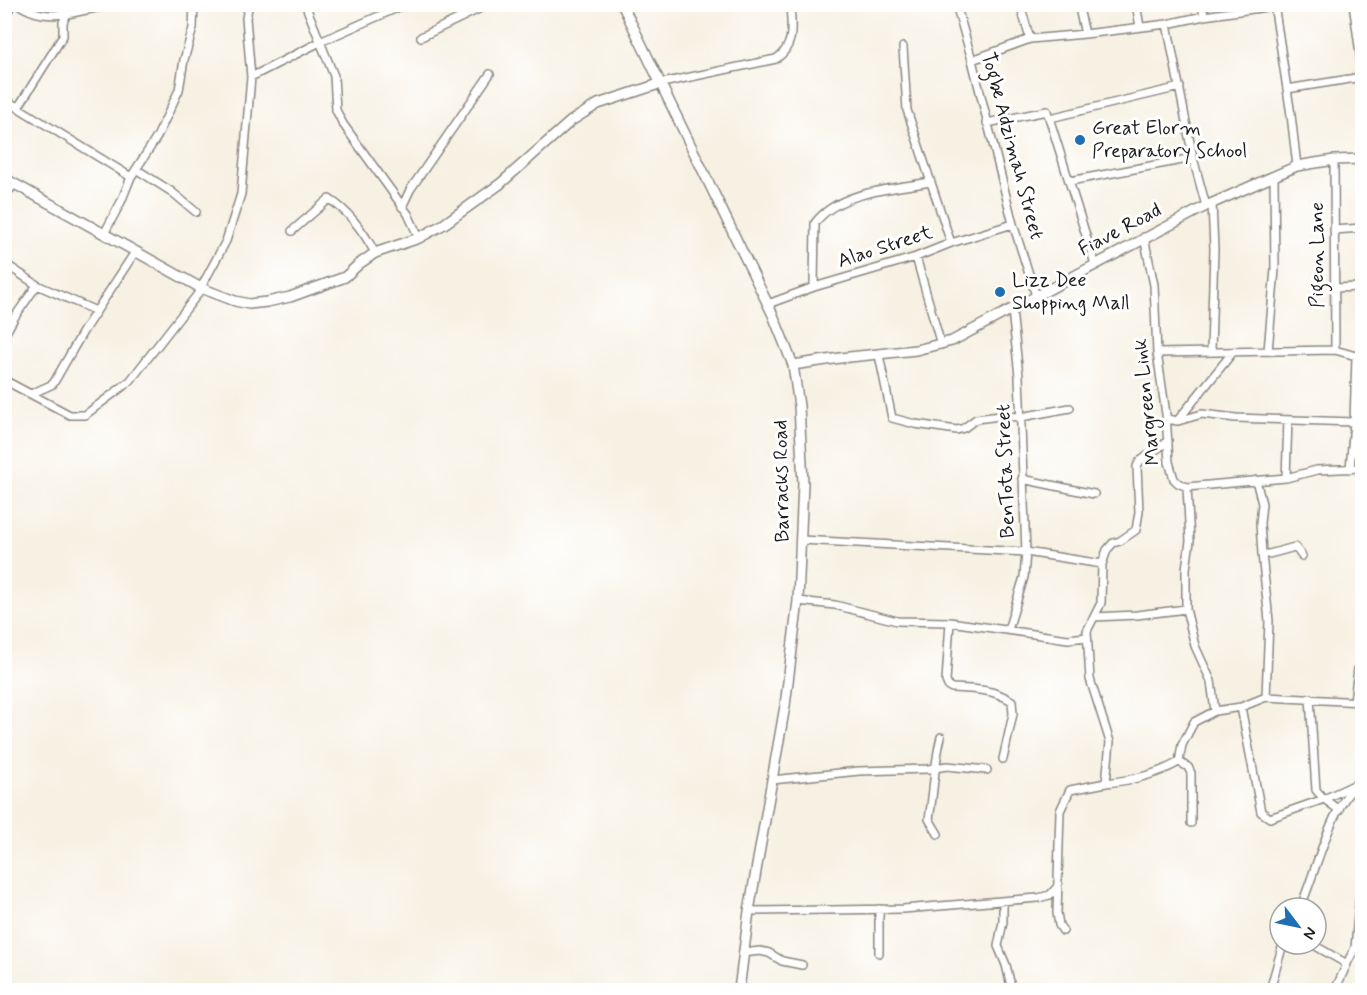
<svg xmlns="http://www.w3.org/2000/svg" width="1367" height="995" font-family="Mynerve,sans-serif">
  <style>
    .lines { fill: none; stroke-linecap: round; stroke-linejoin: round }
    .street-casing { stroke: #8a8680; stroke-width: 10 }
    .secondary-casing { stroke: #8a8680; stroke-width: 12 }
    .street { stroke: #fff; stroke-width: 7 }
    .secondary { stroke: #fff; stroke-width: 9 }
    .poi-dot { fill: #1f6fb2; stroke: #fff; stroke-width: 2 }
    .labels { text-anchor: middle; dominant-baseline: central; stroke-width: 6; stroke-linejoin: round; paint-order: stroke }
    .poi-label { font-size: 20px; fill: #1c1c1c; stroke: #fff; text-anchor: start }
    .street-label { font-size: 20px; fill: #1c1c1c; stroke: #fff }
  </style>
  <rect width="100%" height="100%" fill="#fff"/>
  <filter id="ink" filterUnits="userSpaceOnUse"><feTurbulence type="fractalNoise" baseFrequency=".0167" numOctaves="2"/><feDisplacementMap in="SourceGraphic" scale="12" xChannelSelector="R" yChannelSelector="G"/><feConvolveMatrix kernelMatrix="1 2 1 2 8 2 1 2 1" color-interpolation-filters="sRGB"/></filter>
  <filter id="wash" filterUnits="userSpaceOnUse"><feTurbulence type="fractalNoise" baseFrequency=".008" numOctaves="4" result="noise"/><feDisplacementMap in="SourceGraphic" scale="24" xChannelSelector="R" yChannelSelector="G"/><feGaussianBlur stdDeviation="1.35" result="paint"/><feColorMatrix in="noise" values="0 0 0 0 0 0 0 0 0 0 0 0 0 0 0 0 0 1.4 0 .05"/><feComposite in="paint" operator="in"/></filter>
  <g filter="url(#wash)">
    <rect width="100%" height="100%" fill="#f7f1e3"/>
  </g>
  <g filter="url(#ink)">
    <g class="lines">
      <defs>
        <path id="street" d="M18,4c17,11 30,12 49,10
          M305,4l29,72 2,34 7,14 65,90 11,24
          M956,4l16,56 41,164 23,72
          M1020,4l10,35
          M1078,4l7,30
          M1136,4l4,23
          M1202,4l2,12
          M1274,4l17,111 6,51
          M1353,4l9,64
          M4,18l8,-14
          M1167,24l26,134 13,48
          M421,37l68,-33
          M903,47l4,63 44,133
          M972,60l58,-21 55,-5 82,-10 37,-8 70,-10
          M251,77l71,-36 84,-37
          M662,83l114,-24c20,-14 15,-33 14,-55
          M1287,89l75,-12
          M4,99l127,78
          M4,106h15l44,-70v-14l4,-8 48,-10
          M1050,118l130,-31
          M987,123l60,-12 48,153
          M1334,160l1,190
          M136,169l36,23 24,20
          M1070,181l123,-23
          M4,196l11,-12
          M402,207l8,-17 80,-116
          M1334,230l28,-2
          M292,231l37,-32c21,13 35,33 46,54
          M104,234l17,-32 10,-25 26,-40 22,-47 5,-30 9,-32 1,-24
          M1144,237l10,48 3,68 9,61 3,48 5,17 4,4 9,4 99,-9 31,-8 45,-2
          M916,257l25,88
          M4,263l33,22 59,26
          M814,287l1,-64c24,-32 78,-34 115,-41
          M1333,288l29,-1
          M768,304l46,-17 102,-30 35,-14 62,-19
          M4,336l10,-18 23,-33
          M1211,351l3,-102 -2,-46
          M1268,351l7,-82 -1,-92
          M1157,353l178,-3 21,6 6,-2
          M879,355l13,63 23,6 42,6 7,-2 12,-9 24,-3 21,1 49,-9
          M4,380l66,35h15l45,-34 67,-86 29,-54 15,-47 10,-117 -5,-59 3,-14
          M31,394l22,-10 31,-54 51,-78
          M1167,419l11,2 24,-7 34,4 118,4
          M1178,420l55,-68
          M1168,441l-28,20 -3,5 2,46 -3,18 -16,11 -7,2 -6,7 -5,14 -1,39 -14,28 3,48 20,63 -4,41c27,-3 50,-8 73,-21l3,-17 12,-23 21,-11 26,-4 25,-10 96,5
          M1350,469l4,-47 2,-66
          M1286,478l2,-58
          M1022,479l72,15
          M1256,480l6,24 -2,19 2,31 7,67 -3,76
          M1187,487l3,54 -4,28v40l9,37 16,35 4,30
          M801,540l225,12 76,12
          M1262,554h7l26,-7 7,9
          M798,601l37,4 62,16 53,1 118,17 19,-2
          M1094,617l43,-2 49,-6
          M950,622l-4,59 2,5 4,2c22,1 41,1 60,13l1,13 -10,45
          M1008,630l16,-53 2,-25 -7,-176 -7,-66
          M1310,698l6,92 8,9 15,11
          M1354,701l4,-32 4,-1
          M1241,707l20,105 9,6 54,-19 30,-14
          M1179,762l9,5 3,6v50
          M772,780l87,-9 69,-2 19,-3 40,4
          M938,834l-9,-15c5,-29 5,-54 12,-82
          M1003,901v21l-5,24 8,19 6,25
          M1300,908c16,-35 31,-107 62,-128
          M879,909v44
          M749,911l154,-2 135,-11 12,-3 8,-9
          M1063,931l-4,-6 -2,-12 3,-102 10,-21 36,-7
          M1312,944l35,20 -12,26
          M743,953l17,-2 9,2 13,8 20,4
          M1345,967l10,-19 5,-53 2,-3
          M1270,990l13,-46"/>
        <path id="secondary" d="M622,4l151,311 20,50 6,41 4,77 -5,118 -13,105 -36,205 -10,79
          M4,178l197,110 34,13 14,3 18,-2 23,-5 55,-20 14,-13 16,-11 44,-15 25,-14 56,-40 71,-63 27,-17 64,-21
          M793,365l47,-7 76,-8 36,-9 254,-135 91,-40 37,-6 28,-1"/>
      </defs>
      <use href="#street" class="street-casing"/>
      <use href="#secondary" class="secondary-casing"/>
      <use href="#street" class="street"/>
      <use href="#secondary" class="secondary"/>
    </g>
  </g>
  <g class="poi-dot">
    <circle cx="1080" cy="140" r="6"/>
    <circle cx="1000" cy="292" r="6"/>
  </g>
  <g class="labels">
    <g class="poi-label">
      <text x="1092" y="128">Great Elorm<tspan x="1092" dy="23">Preparatory School</tspan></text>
      <text x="1012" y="280">Lizz Dee<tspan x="1012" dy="23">Shopping Mall</tspan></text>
    </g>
    <g class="street-label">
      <text transform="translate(1012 146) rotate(75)">Togbe Adzimah Street</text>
      <text transform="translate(1120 230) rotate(-28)">Fiave Road</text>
      <text transform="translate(885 247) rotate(-18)">Alao Street</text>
      <text transform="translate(1317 255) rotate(-90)">Pigeon Lane</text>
      <text transform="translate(1147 402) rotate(-96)">Margreen Link</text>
      <text transform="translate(1006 471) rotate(-92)">BenTota Street</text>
      <text transform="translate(782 481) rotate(-91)">Barracks Road</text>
    </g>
  </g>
  <rect width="1367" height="995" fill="none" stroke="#fff" stroke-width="24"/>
  <g transform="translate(1298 926) rotate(122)"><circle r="28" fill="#ffffff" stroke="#a4a4a4" stroke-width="1.5"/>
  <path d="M0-4.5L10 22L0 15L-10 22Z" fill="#1f6fb2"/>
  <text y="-9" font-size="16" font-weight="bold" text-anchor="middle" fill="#1c1c1c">N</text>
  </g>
</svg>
